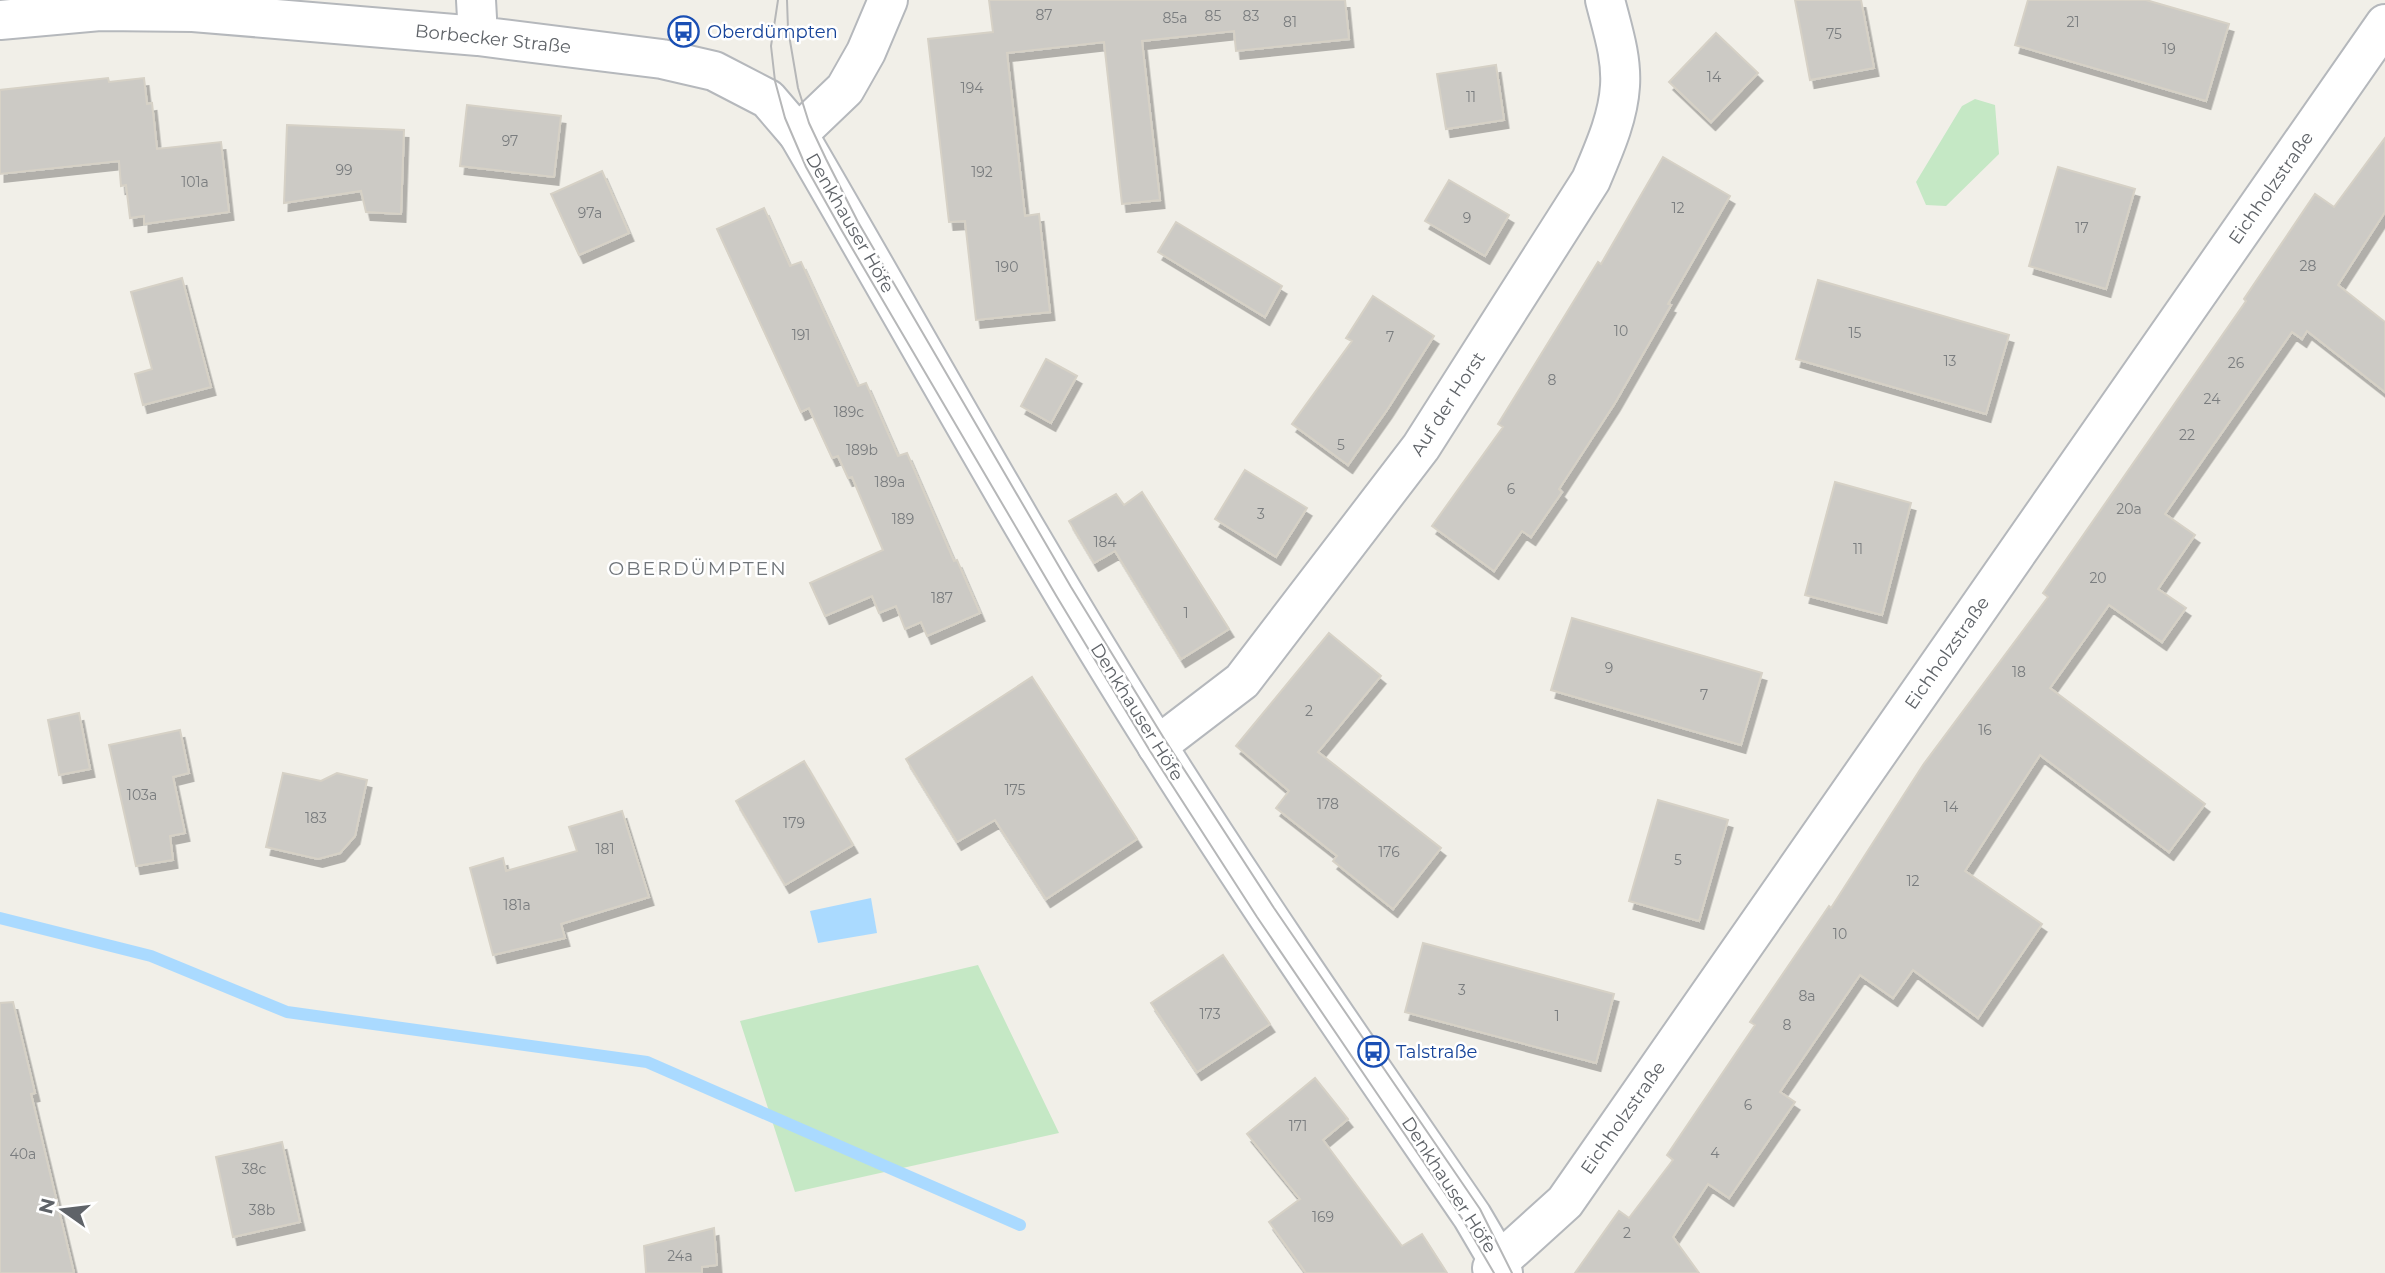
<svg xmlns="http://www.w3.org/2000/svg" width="2385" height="1273" font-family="Montserrat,sans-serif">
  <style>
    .green { fill: #c5e8c5 }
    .water { fill: #aadaff }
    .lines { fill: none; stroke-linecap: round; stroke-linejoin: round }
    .stream { stroke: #aadaff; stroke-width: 12 }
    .building { fill: #cccac5; stroke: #d6d1c6; stroke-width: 2; filter: url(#shadow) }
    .minor-casing { stroke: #b5b8bc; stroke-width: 42 }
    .tertiary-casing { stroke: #b5b8bc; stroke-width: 42 }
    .minor { stroke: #fff; stroke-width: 38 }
    .tertiary { stroke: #fff; stroke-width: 38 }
    .tram { stroke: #b6b7b8; stroke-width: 2 }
    .labels { text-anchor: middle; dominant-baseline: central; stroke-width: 5; stroke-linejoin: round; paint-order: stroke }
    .number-label { font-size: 14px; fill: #7a7d7f }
    .transit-label { font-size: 18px; fill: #164399; stroke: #fff; text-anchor: start }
    .street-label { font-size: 18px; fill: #5f6368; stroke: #fff }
    .neighbourhood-label { font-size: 19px; letter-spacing: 2px; fill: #70757a; stroke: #fff }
  </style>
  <defs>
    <filter id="shadow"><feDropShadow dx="4.5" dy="8" stdDeviation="0" flood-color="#0004"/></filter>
  </defs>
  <rect width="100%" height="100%" fill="#f1efe8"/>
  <path class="green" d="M1975,99l20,6 4,49 -53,52 -20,-1 -10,-23 46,-76z
    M978,965l81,168 -264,59 -55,-171z"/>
  <path class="water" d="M871,898l6,35 -59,10 -8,-32z"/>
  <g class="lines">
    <path class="stream" d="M0,918l151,38 136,56 360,50 373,163"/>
  </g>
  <path class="building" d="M989,0h356l4,39 -113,12 -2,-20 -92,10 18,159 -38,4 -18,-162 -97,11 18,163 14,-2 11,98 -74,8 -11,-99 -16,1 -21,-183 65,-7z
    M1795,0h66l13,68 -64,12z
    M2028,0h118l83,24 -23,77 -191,-56z
    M1716,33l42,40 -47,49 -42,-40z
    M1496,65l8,55 -58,9 -9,-55z
    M108,78l1,4 35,-4 3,26 5,-1 5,46 64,-7 8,70 -85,12v-8l-14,2 -4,-33 -5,1 -2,-25 -119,13v-84z
    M467,105l94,11 -7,61 -94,-11z
    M287,125l117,5 -3,84 -35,-2 -5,-21 -77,12z
    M2385,138v74l-47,73 47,37v70l-78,-61 -5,8 -10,-7 -127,182 30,21 -37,54 28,19 -24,34 -53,-37 -59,83 155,116 -36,48 -129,-97 -75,116 77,53 -64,94 -65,-48 -20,28 -33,-23 -80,117 15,10 -66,96 -21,-14 -35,53 26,36h-124l44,-62 10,7 44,-58 -6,-5 88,-130 -5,-3 79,-116 2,2 92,-143 125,-168 -5,-4 203,-292 -2,-2 71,-105 19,13z
    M1663,157l67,39 -62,108 3,1 -56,98 -56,86 3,3 -31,45 -9,-6 -28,40 -62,-45 71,-99 -5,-3 100,-162 3,2z
    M2058,167l77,22 -29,100 -77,-23z
    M602,171l27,62 -50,22 -28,-61z
    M1449,180l60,35 -24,41 -60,-35z
    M764,208l26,58 11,-4 57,124 8,-3 32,73 9,-3 47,108 3,-1 23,53 -53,23 -6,-14 -16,7 -9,-23 -17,7 -7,-17 -47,20 -15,-33 73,-33 -31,-73 -4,1 -10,-22 -6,2 -23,-50 -8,4 -84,-183z
    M1176,222l106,64 -17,31 -107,-65z
    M182,278l29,109 -68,18 -8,-31 17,-5 -21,-77z
    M1818,280l191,55 -23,79 -190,-55z
    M1373,296l61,40 -47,74 -39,55 -56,-41 60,-83 -6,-3z
    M1046,359l31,17 -26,47 -30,-17z
    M1245,470l62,38 -31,49 -61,-38z
    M1835,482l76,21 -29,112 -77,-20z
    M1142,492l87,137 -48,30 -66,-108 -21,12 -25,-42 47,-27 8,11z
    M1572,618l190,55 -21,72 -190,-55z
    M1329,633l52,43 -63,76 123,96 -48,61 -60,-48 4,-5 -61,-48 13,-17 -53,-45z
    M1032,677l105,162 -91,60 -51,-79 -38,22 -51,-83z
    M79,713l11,56 -31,6 -11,-55z
    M180,730l9,43 -16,4 12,56 -15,3 3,24 -37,6 -27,-121z
    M804,761l49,84 -68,40 -49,-84z
    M283,773l38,8 16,-8 30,7 -12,56 -15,17 -22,6 -52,-12z
    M1658,800l70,20 -29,101 -70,-20z
    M622,811l27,86 -88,27 4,14 -72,17 -23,-87 33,-10 3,13 71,-20 -8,-24z
    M1423,943l191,51 -18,69 -191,-51z
    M1223,955l47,69 -73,48 -46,-69z
    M13,1002l22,91 -4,1 43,179h-74v-270z
    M1315,1078l33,41 -25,21 79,106 20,-12 25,39h-141l-37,-51 31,-23 -53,-65z
    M282,1142l18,80 -67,15 -17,-80z
    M714,1228l3,37 -15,2v6h-56l-2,-27z"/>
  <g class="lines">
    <defs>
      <path id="minor" d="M476,0l2,36
        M0,20l100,-9 93,1 285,24 184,23 52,12 54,28 30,35 47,-45 21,-37 22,-52
        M1157,746l85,-65 179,-234 170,-267c12,-29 27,-61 29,-94 2,-29 -8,-58 -15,-86
        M1492,1268l73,-66 820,-1178"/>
      <path id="tertiary" d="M798,134c119,204 233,413 360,613 100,159 208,314 314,469l27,46 4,11"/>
    </defs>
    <use href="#minor" class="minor-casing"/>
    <use href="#tertiary" class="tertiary-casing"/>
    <use href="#minor" class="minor"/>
    <use href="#tertiary" class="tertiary"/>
    <path class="tram" d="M778,0l-7,46 4,35 10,37 21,49 36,64 215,366 93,154 107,166 206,303 31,53
      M787,0l1,29 10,59 11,35 17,36 32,63 213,365 94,153 109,168 206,301 32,64"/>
  </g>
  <defs>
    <symbol id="bus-ring" viewBox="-11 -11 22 22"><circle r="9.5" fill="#fff" stroke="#1a4fb4" stroke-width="1.5"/><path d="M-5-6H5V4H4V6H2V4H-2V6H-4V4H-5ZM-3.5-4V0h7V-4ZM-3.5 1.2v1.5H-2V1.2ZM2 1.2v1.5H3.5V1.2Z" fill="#1a4fb4"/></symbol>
  </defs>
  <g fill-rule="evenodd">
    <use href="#bus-ring" x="666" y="14" width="35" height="35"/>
    <use href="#bus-ring" x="1356" y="1034" width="35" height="35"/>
  </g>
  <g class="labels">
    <g class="number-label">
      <text x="1044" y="15">87</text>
      <text x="1213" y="16">85</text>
      <text x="1251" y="16">83</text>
      <text x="1175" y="18">85a</text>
      <text x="1290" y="22">81</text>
      <text x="2073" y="22">21</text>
      <text x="1834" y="34">75</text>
      <text x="2169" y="49">19</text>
      <text x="1714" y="77">14</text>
      <text x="972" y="88">194</text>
      <text x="1471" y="97">11</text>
      <text x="510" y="141">97</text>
      <text x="344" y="170">99</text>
      <text x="982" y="172">192</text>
      <text x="195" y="182">101a</text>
      <text x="1678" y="208">12</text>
      <text x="590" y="213">97a</text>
      <text x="1467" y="218">9</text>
      <text x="2082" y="228">17</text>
      <text x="2308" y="266">28</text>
      <text x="1007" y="267">190</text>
      <text x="1621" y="331">10</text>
      <text x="1855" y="333">15</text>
      <text x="801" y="335">191</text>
      <text x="1390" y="337">7</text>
      <text x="1950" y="361">13</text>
      <text x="2236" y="363">26</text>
      <text x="1552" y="380">8</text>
      <text x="2212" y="399">24</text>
      <text x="849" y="412">189c</text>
      <text x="2187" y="435">22</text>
      <text x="1341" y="445">5</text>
      <text x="862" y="450">189b</text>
      <text x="890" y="482">189a</text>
      <text x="1511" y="489">6</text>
      <text x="2129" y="509">20a</text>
      <text x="1261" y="514">3</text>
      <text x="903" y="519">189</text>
      <text x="1105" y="542">184</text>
      <text x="1858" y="549">11</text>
      <text x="2098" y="578">20</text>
      <text x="942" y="598">187</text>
      <text x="1186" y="613">1</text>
      <text x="1609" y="668">9</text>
      <text x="2019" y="672">18</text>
      <text x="1704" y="695">7</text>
      <text x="1309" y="711">2</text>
      <text x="1985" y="730">16</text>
      <text x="1015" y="790">175</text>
      <text x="142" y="795">103a</text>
      <text x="1328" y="804">178</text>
      <text x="1951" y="807">14</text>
      <text x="316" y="818">183</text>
      <text x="794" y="823">179</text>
      <text x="605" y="849">181</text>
      <text x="1389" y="852">176</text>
      <text x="1678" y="860">5</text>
      <text x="1913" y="881">12</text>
      <text x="517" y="905">181a</text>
      <text x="1840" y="934">10</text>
      <text x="1462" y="990">3</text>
      <text x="1807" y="996">8a</text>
      <text x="1210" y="1014">173</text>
      <text x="1557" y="1016">1</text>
      <text x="1787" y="1025">8</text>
      <text x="1748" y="1105">6</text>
      <text x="1298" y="1126">171</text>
      <text x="1715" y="1153">4</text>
      <text x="23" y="1154">40a</text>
      <text x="254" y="1169">38c</text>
      <text x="262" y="1210">38b</text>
      <text x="1323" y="1217">169</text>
      <text x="1627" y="1233">2</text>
      <text x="680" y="1256">24a</text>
    </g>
    <g class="transit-label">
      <text x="707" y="32">Oberdümpten</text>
      <text x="1396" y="1052">Talstraße</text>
    </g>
    <g class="street-label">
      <text transform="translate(493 39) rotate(6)">Borbecker Straße</text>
      <text transform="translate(2271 188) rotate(-55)">Eichholzstraße</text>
      <text transform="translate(850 223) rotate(60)">Denkhauser Höfe</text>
      <text transform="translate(1448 404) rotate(-57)">Auf der Horst</text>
      <text transform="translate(1947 653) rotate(-55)">Eichholzstraße</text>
      <text transform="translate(1137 712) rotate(58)">Denkhauser Höfe</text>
      <text transform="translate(1623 1118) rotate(-55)">Eichholzstraße</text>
      <text transform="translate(1449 1185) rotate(57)">Denkhauser Höfe</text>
    </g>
    <g class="neighbourhood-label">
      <text x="698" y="568">OBERDÜMPTEN</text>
    </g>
  </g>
  <g transform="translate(63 1210) rotate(284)" stroke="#ffffff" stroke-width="5" paint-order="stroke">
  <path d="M0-5L12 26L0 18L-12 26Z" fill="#5f6368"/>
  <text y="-10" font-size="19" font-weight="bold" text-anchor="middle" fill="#5f6368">N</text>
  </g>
</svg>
